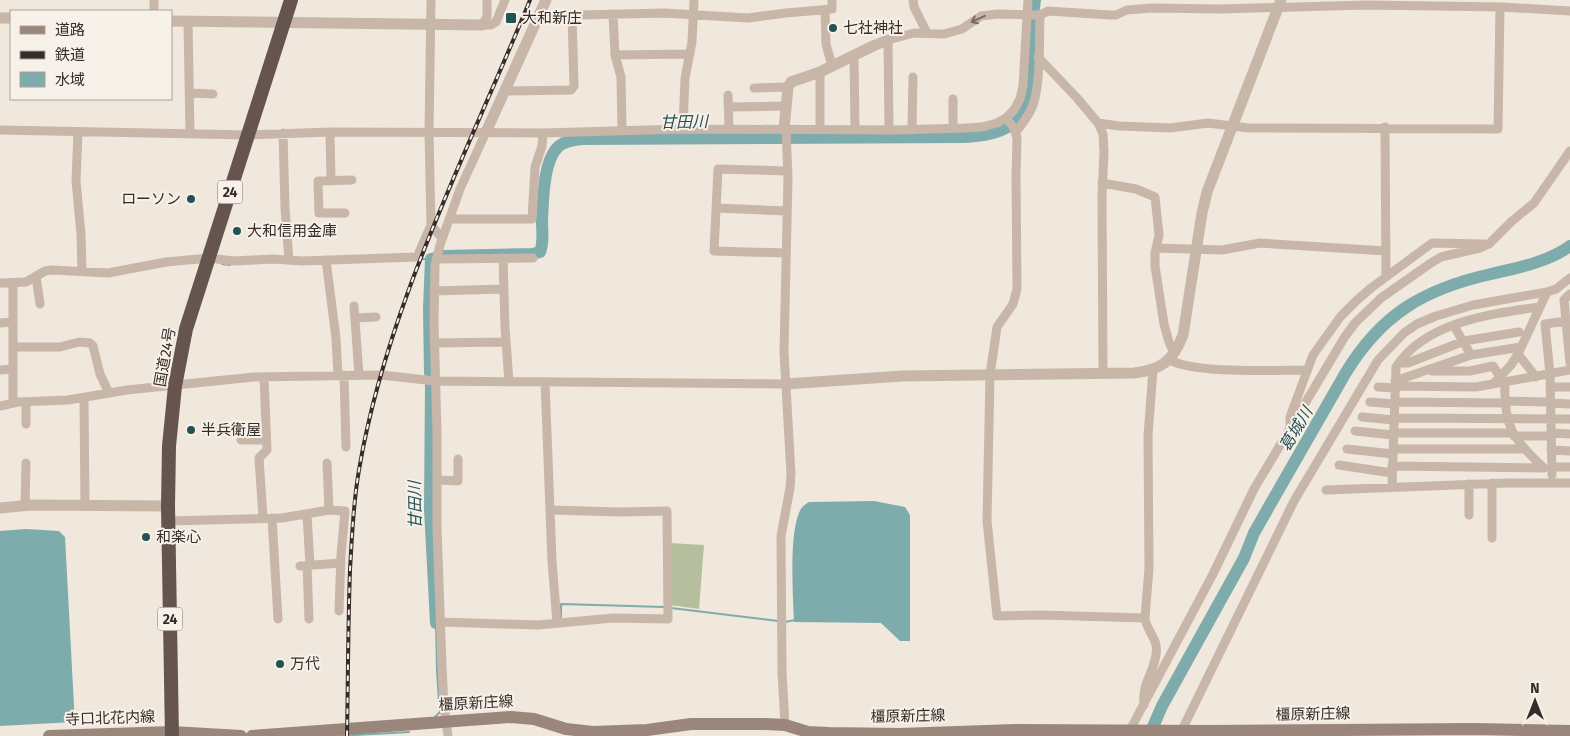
<svg xmlns="http://www.w3.org/2000/svg" width="1570" height="736" font-family="'Fira Sans','Noto Sans JP',sans-serif">
  <style>
    .green { fill: #b5bf9e }
    .water { fill: #7eabac }
    .lines { fill: none; stroke-linecap: round; stroke-linejoin: round }
    .stream { stroke: #7eabac; stroke-width: 2 }
    .river { stroke: #7eabac; stroke-width: 12 }
    .minor { stroke: #c8b6a9; stroke-width: 9 }
    .tertiary { stroke: #c8b6a9; stroke-width: 11 }
    .secondary { stroke: #9b867b; stroke-width: 12 }
    .trunk { stroke: #66544e; stroke-width: 14 }
    .rail-casing { stroke: #362c29; stroke-width: 4 }
    .rail { stroke: #f8f1e9; stroke-width: 2; stroke-dasharray: 5.5; stroke-linecap: butt }
    .oneway { stroke: #786a63 }
    .poi-dot { fill: #215254; stroke: #f8f1e9; stroke-width: 2 }
    .labels { text-anchor: middle; dominant-baseline: central; stroke-width: 4; stroke-linejoin: round; paint-order: stroke }
    .shield { fill: #f8f1e9; stroke: #706763; stroke-width: 1 }
    .shield-label { font-size: 14px; font-weight: bold; fill: #362c29 }
    .poi-label { font-size: 15px; fill: #362c29; stroke: #f8f1e9; text-anchor: start }
    .street-label { font-size: 15px; fill: #362c29; stroke: #f8f1e9 }
    .water-label { font-size: 16px; font-style: italic; fill: #215254; stroke: #f8f1e9 }
  </style>
  <rect width="100%" height="100%" fill="#f0e7dd"/>
  <path class="green" d="M669,543l35,2 -5,64 -29,-4z"/>
  <path class="water" d="M874,501l31,6 5,8v126h-10l-19,-18 -87,-1c-1,-28 -5,-85 5,-109 2,-6 5,-8 10,-11z
    M26,529l33,2 6,6 9,169 -1,16 -73,4v-195z"/>
  <g class="lines">
    <path class="stream" d="M419,259h12
      M222,264l8,1
      M671,608l107,13
      M561,617v-13l103,3
      M785,622l10,-2
      M436,623l1,48 2,31
      M435,717l5,-5v-3
      M337,736l72,-4"/>
    <path class="river" d="M430,373l-1,-64 2,-50 13,-3 88,-2 8,-2c4,-9 2,-21 2,-31 1,-20 1,-61 17,-75 6,-5 14,-6 22,-7l384,-2c59,-3 65,-27 66,-79 0,-20 1,-39 4,-58
      M431,386l-1,123 6,114
      M1149,736l13,-30 82,-148 10,-25 17,-30 74,-129c36,-60 79,-85 146,-100 26,-6 57,-12 79,-28"/>
    <path class="minor" d="M154,0v11
      M431,0l-2,132 2,93 11,13
      M913,0l1,7 13,26
      M825,10l1,34 6,22
      M613,14l2,41 6,22 1,53
      M539,16l125,-3 84,5 38,-5 46,-4v-9
      M188,21l2,113
      M482,25h9l5,-3 9,-22
      M482,25l5,-8v-17
      M615,55l75,-1
      M854,55l1,75
      M1038,57l39,41 21,25 5,11 1,18 -2,43 1,178
      M820,72v57
      M754,88l34,-1
      M505,91l66,-1 3,-4 -2,-71
      M190,93l23,1
      M728,95l1,34
      M728,107l58,-1
      M1006,118l8,10 3,10 -1,38 1,113 -4,15 -16,23 -7,48 -3,146 10,95 44,-1 104,3
      M1098,123l21,3 51,2 38,-5 40,5 250,1 2,-122
      M1385,127l1,149
      M953,128v-29
      M683,129l2,-51 7,-36 2,-42
      M0,130l249,5 81,-3 213,1 140,-4 211,1 72,-2 16,-1 15,-4 9,-5 8,-8 6,-11 3,-13 5,-86
      M889,130l-1,-90 26,-7 30,1 18,-5 19,-13 17,-2 42,1 8,-4 62,4h6l11,-5 25,-2 68,1 146,-4 136,2 68,4
      M912,130l1,-53
      M78,132l-2,49 5,53 1,37
      M330,132l1,49
      M1016,132c7,-9 15,-19 18,-30 7,-25 5,-61 6,-87
      M283,133l2,75 4,52
      M1102,183l34,6 19,8 4,38 -4,18v13l9,58 5,18 5,11
      M716,208l71,3
      M345,213h-26l-1,-32 34,-1
      M449,219h83l3,-52 7,-21 1,-13
      M1156,248l66,2 38,-7 126,8
      M785,253l-71,-2 4,-82 70,2
      M503,258l2,69 4,55
      M436,259l97,-1
      M326,260l10,78 2,38
      M36,276l4,28
      M0,283l26,-1 19,-11 7,-1 56,3 58,-11 43,-4 25,3 39,-2 29,2 115,-4 14,-32
      M13,283v120
      M434,291l69,-2
      M1570,294l-6,6 6,63
      M354,306l5,69
      M355,318l21,-1
      M0,323l13,-1
      M1454,326l17,29
      M434,343l72,-1
      M13,347h47l19,-5 11,1 3,3 7,28 9,19
      M1518,354l18,23
      M1170,360c26,14 104,10 136,10
      M1399,363h9l56,-22 55,-9
      M0,370l13,-1
      M1432,371h38l23,-5 7,11
      M344,375l2,72
      M1395,381l76,-26 50,-8
      M545,382l7,179 5,62
      M1505,382c-2,43 8,58 39,86
      M1493,384l18,-19 7,-11 29,-62
      M1395,386l81,1 94,-17
      M1378,387l17,1
      M1550,387h20
      M84,398l1,108
      M1504,401l46,1
      M26,402v22
      M1370,402l25,2
      M1395,402l109,1
      M1551,403l19,1
      M0,406l18,-4 50,-2 59,-10 127,-13 127,-2 54,6 351,3
      M1362,417l32,3
      M1394,418l176,1
      M1290,428v-11l23,-62 28,-39 15,-15 15,-13 61,-45 52,1
      M1355,431l38,4
      M1394,433h119
      M1551,433l19,1
      M1514,436h37
      M241,440h25
      M1347,449l46,5
      M1393,449h131
      M1551,450l19,1
      M327,463l2,47
      M1339,465l53,8
      M1392,466l151,2
      M1552,467h18
      M1552,475l-2,-101 -5,-50 21,-3
      M437,480l21,1v-22
      M1469,484v31
      M1392,486l4,-119c29,-45 94,-53 143,-60
      M1326,490l181,-7h63
      M25,506l1,-43
      M307,515l3,50
      M263,518l-4,-60 8,-8 -3,-73
      M272,518l6,101
      M168,521l114,-3 47,-8 16,1 -4,44 -2,56
      M1492,538v-55
      M307,565l2,54
      M300,566l41,-3
      M440,622l98,3 75,-7 55,1 -1,-108 -48,1 -68,-2
      M1144,705c-2,-23 9,-30 12,-50 3,-17 -9,-22 -11,-37l4,-50 -1,-132 5,-67
      M785,725l-3,-53 -1,-136 9,-48 1,-14 -7,-122 4,-174 -2,-49
      M1130,730l83,-156 41,-85 90,-151 11,-15 26,-25 50,-35 10,-6 39,-9 9,-4 23,-23 22,-18 36,-52
      M1180,734l114,-233 84,-141 26,-27 13,-9 19,-8 37,-11 74,-13 9,-3 14,-11
      M448,736l-4,-29 -2,-41 -5,-137v-97l-3,-109 1,-58 5,-20 20,-56 26,-57"/>
    <path class="tertiary" d="M0,18h11
      M171,21l311,4
      M784,129l4,-42 3,-5 29,-10 53,-26 15,-6
      M486,132l60,-132
      M786,384l116,-8 232,-3c27,-3 39,-12 49,-38l19,-122 5,-21 74,-192
      M0,508l31,-3 137,1"/>
    <path class="secondary" d="M49,736l123,-4 69,4
      M252,736l259,-19 23,2 32,10 27,3 54,-2 44,-6h74l20,1 23,7 21,1 71,1 115,-4 193,1 266,-2 96,2"/>
    <path class="trunk" d="M172,736l-4,-230 1,-60 6,-60 11,-57 105,-329"/>
    <defs>
      <path id="rail" d="M347,736c1,-55 1,-111 3,-166 2,-33 3,-67 9,-100 27,-162 109,-318 171,-470"/>
    </defs>
    <use href="#rail" class="rail-casing"/>
    <use href="#rail" class="rail"/>
  </g>
  <defs><path id="oneway-shaft" d="M-6 0H5M1.5-3L5.5 0L1.5 3" fill="none" stroke-width="1.6" stroke-linecap="round" stroke-linejoin="round" transform="scale(1.25)"/></defs>
  <use class="oneway" href="#oneway-shaft" transform="translate(978 19) rotate(155)"/>
  <g class="poi-dot">
    <rect x="505" y="12" width="12" height="12" rx="2.5"/>
    <circle cx="833" cy="28" r="5"/>
    <circle cx="191" cy="199" r="5"/>
    <circle cx="237" cy="231" r="5"/>
    <circle cx="191" cy="430" r="5"/>
    <circle cx="146" cy="537" r="5"/>
    <circle cx="280" cy="664" r="5"/>
  </g>
  <g class="labels">
    <g class="shield">
      <rect x="217.5" y="180.5" width="25" height="23" rx="4"/>
      <rect x="157.5" y="607.5" width="25" height="23" rx="4"/>
    </g>
    <g class="shield-label">
      <text x="230" y="192">24</text>
      <text x="170" y="619">24</text>
    </g>
    <g class="poi-label">
      <text x="522" y="18">大和新庄</text>
      <text x="843" y="28">七社神社</text>
      <text x="181" y="199" text-anchor="end">ローソン</text>
      <text x="247" y="231">大和信用金庫</text>
      <text x="201" y="430">半兵衛屋</text>
      <text x="156" y="537">和楽心</text>
      <text x="290" y="664">万代</text>
    </g>
    <g class="street-label">
      <text transform="translate(165 357) rotate(-80)">国道24号</text>
      <text transform="translate(476 703) rotate(-3)">橿原新庄線</text>
      <text transform="translate(1313 714) rotate(-1)">橿原新庄線</text>
      <text transform="translate(908 716) rotate(-1)">橿原新庄線</text>
      <text transform="translate(110 718) rotate(-2)">寺口北花内線</text>
    </g>
    <g class="water-label">
      <text transform="translate(684 122) rotate(-1)">甘田川</text>
      <text transform="translate(1296 429) rotate(-59)">葛城川</text>
      <text transform="translate(415 505) rotate(-91)">甘田川</text>
    </g>
  </g>
  <rect x="10" y="10" width="162" height="90" fill="#f8f1e9" stroke="#aaa29c"/>
  <rect x="20" y="26" width="25" height="8" fill="#9b867b" stroke="#aaa29c"/>
  <text x="55" y="35" font-size="15" fill="#362c29">道路</text>
  <rect x="20" y="51" width="25" height="8" fill="#362c29" stroke="#aaa29c"/>
  <text x="55" y="60" font-size="15" fill="#362c29">鉄道</text>
  <rect x="20" y="72" width="25" height="15" fill="#7eabac" stroke="#aaa29c"/>
  <text x="55" y="85" font-size="15" fill="#362c29">水域</text>
  <g transform="translate(1535 701)" stroke="#f8f1e9" stroke-width="4" paint-order="stroke">
  <path d="M0-4L9 19L0 12L-9 19Z" fill="#362c29"/>
  <text y="-8" font-size="14" font-weight="bold" text-anchor="middle" fill="#362c29">N</text>
  </g>
</svg>
